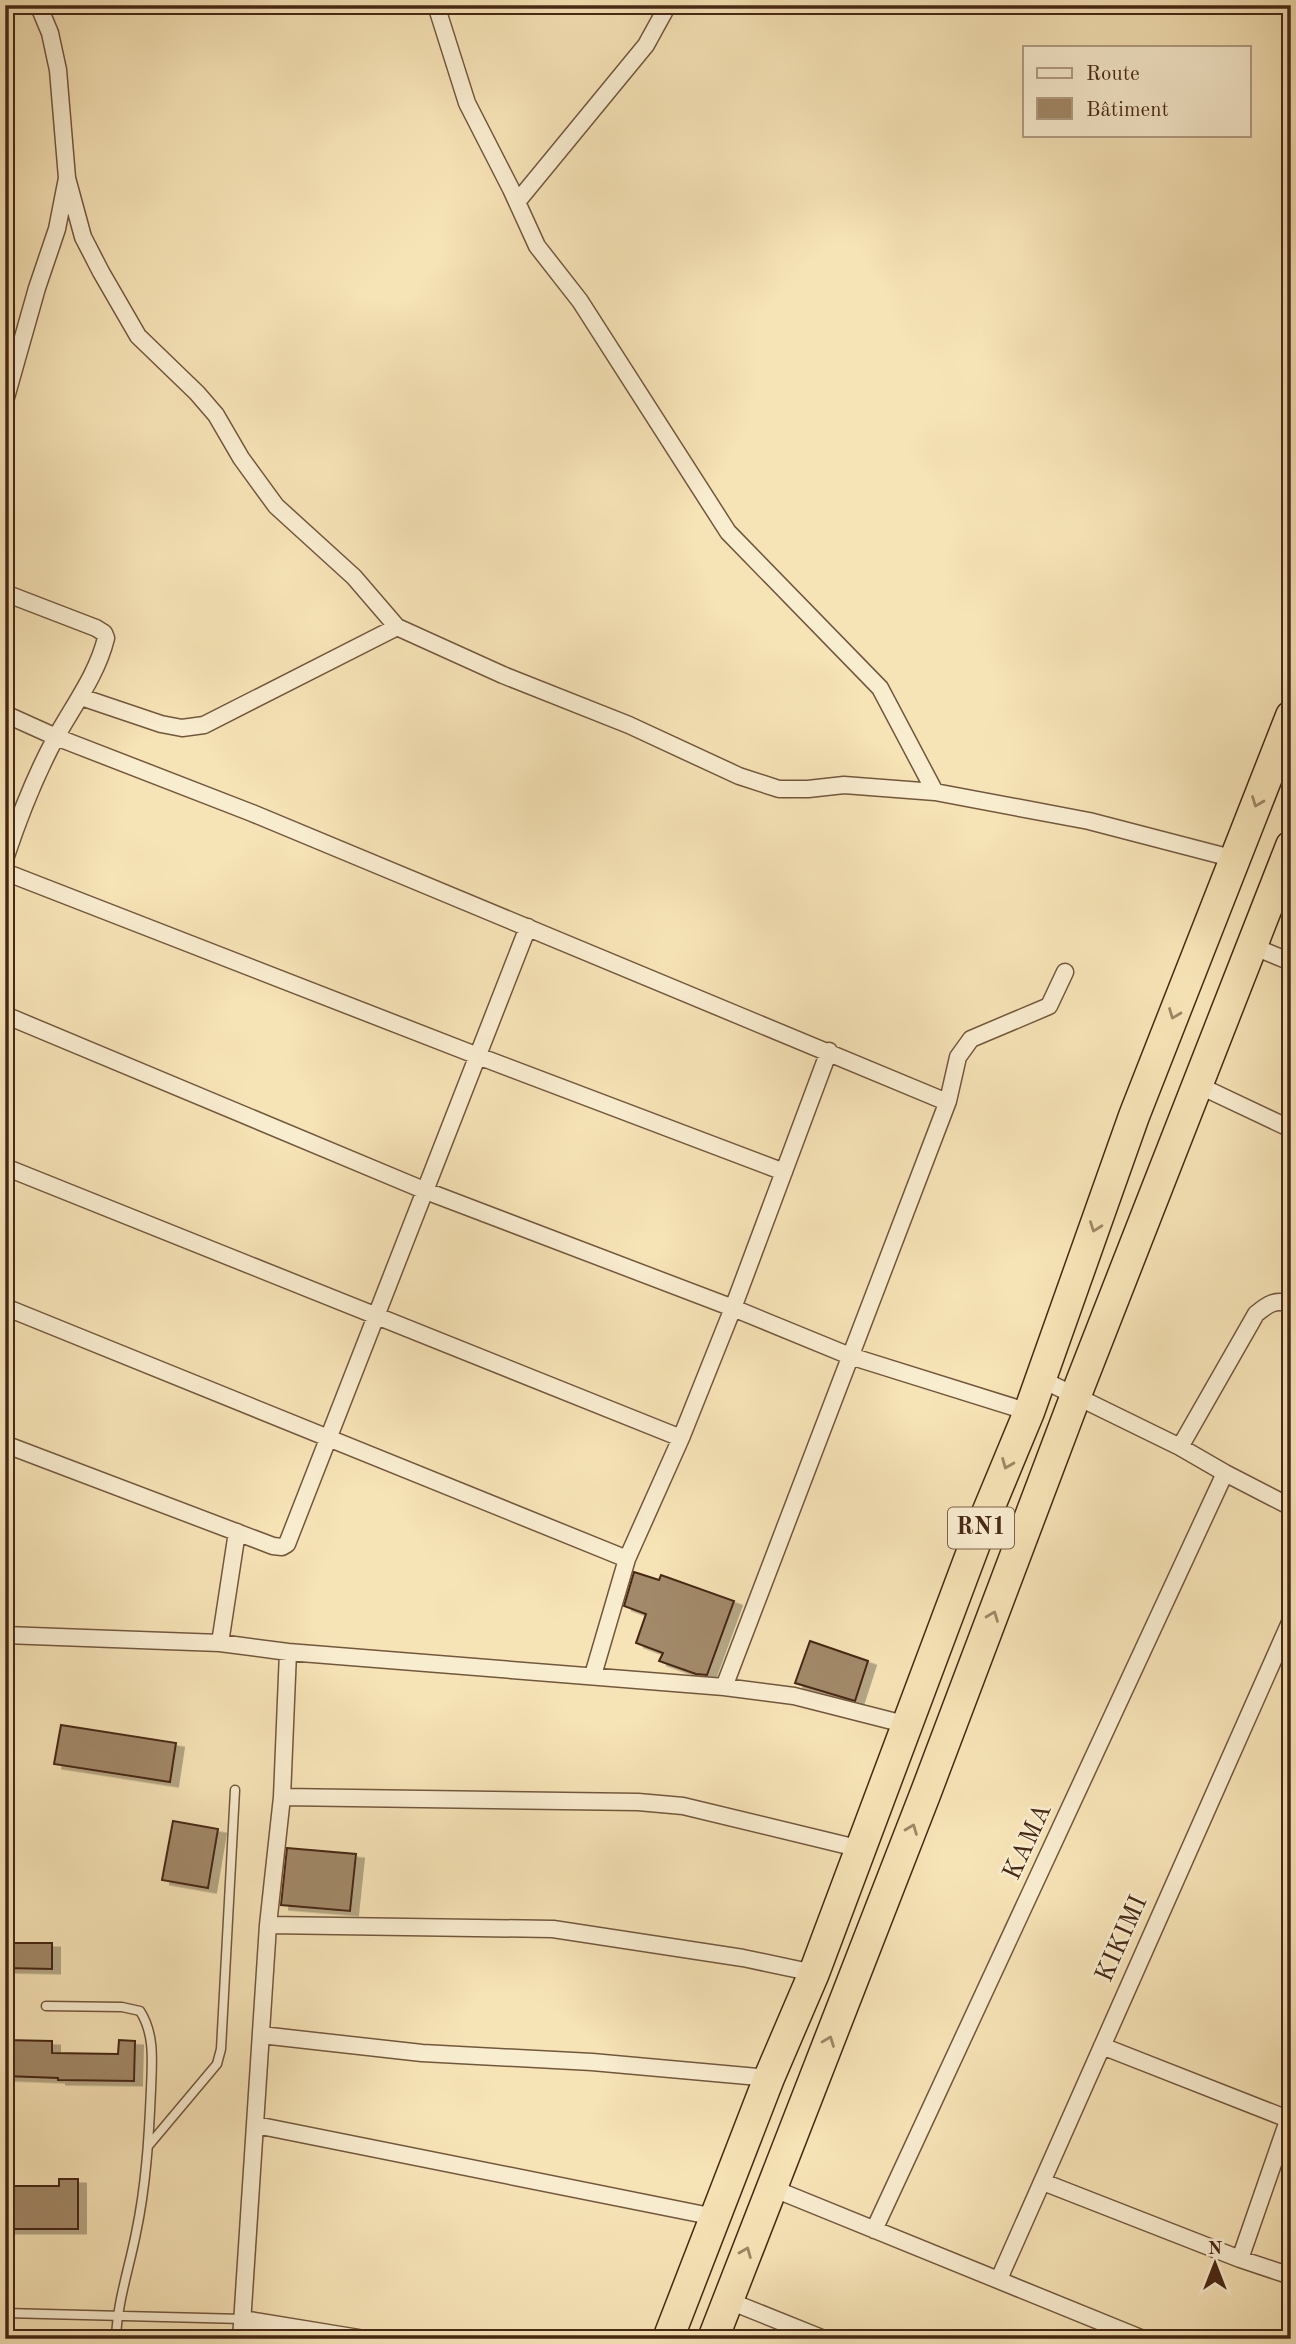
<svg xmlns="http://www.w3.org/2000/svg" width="1296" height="2344" font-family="'Old Standard TT',serif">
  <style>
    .building { fill: #a28969; stroke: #472815; stroke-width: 2; filter: url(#shadow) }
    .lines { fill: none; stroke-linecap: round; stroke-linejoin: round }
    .lane-casing { stroke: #73573d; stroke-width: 11 }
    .street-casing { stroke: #73573d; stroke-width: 19 }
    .highway-casing { stroke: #472815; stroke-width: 33 }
    .lane { stroke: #f9edd0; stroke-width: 8 }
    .street { stroke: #f9edd0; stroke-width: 16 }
    .highway { stroke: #f6e3b6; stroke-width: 30 }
    .oneway { stroke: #9e8666 }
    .labels { text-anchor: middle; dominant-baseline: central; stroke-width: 5; stroke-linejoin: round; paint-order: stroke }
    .shield { fill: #f9edd0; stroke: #7c634d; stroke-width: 2 }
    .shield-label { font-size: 24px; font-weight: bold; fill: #472815 }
    .street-label { font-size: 26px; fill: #472815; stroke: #f9edd0 }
  </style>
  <defs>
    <filter id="shadow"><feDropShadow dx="8" dy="4.5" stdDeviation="0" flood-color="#0004"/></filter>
  </defs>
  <rect width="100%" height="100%" fill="#f6e3b6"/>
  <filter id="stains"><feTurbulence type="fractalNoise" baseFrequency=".00286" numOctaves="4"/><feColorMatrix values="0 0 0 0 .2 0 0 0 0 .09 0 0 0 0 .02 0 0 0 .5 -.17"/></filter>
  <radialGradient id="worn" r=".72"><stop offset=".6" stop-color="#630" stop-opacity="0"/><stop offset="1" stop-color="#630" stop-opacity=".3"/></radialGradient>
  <path class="building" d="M634,1572l25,8 2,-5 73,26 -27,74 -11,-1 -37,-13 4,-8 -27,-10 10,-29 -22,-8z
    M810,1641l58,20 -13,40 -60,-18z
    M61,1725l115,18 -6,39 -116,-18z
    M173,1821l45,8 -10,59 -46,-8z
    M287,1848l69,6 -6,57 -69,-6z
    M5,1943h47v26l-47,-1z
    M5,2040l47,1v12l66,1 1,-14 16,1 -1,40 -76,-1v-2l-53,-2z
    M59,2179h19v50h-71l-1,-18h4v-25h49z"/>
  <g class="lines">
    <defs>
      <path id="lane" d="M46,2006l76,1 18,4c15,23 12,51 11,78 -2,48 -5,97 -15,144 -7,36 -19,70 -20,106
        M149,2145l68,-81 4,-15 14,-259
        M5,2313l238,6"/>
      <path id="street" d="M436,5l31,98 44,86 26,57 43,55 148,231 152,156 55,104
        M67,178l16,59 18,35 37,64 59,57 19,22 25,43 35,48 78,71 43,50 106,48 126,50 110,51 40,13h29l36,-4 91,7 154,29 146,38
        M517,202l129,-157 22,-40
        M5,401l32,-113 20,-59 10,-51 -9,-108 -8,-37 -10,-24 -4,-4
        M5,593l91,35 8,5 2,5c-9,37 -33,68 -51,101 -21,39 -36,78 -50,120
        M81,697l80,27 21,4 22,-3 193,-98
        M5,714l51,23 196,76 690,287 6,1 10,-44 13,-18 78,-33 16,-34
        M5,872l473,184 306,116
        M1252,946l39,16
        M5,1015l421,176 307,117 117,48 179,56
        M1198,1085l93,44
        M5,1167l676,271
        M5,1307l622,252
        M1041,1379l139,68 45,26 66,34
        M7,1445l266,101 9,1 5,-3 241,-617
        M1180,1447l76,-133c12,-10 19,-15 35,-10
        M5,1635l215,8 68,9 436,35 70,9 114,29
        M220,1643l17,-111
        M593,1675l34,-116 54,-121 52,-130 96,-257
        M724,1687l224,-586
        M282,1797l356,5 45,4 178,43
        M268,1925l285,4 190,29 71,15
        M261,2035l161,18 170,9 177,16
        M1102,2046l186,73
        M256,2125l459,92
        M1043,2182l197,77 51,17
        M772,2188l371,151
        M874,2230l351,-757
        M1240,2259l51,-147
        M999,2279l292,-659
        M727,2300l97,39
        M243,2319l122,20
        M241,2339l27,-414 14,-128 6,-145"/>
      <path id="highway" d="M668,2339l101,-261 45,-105 168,-448 47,-113 105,-296 157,-400
        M713,2339l213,-547 150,-397 215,-549"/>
    </defs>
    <use href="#lane" class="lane-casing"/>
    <use href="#street" class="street-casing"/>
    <use href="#highway" class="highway-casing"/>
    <use href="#lane" class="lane"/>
    <use href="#street" class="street"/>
    <use href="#highway" class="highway"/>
  </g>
  <defs><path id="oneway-chevron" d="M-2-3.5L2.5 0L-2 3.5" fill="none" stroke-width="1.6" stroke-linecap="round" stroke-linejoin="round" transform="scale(1.75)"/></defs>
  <g class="oneway">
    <use href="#oneway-chevron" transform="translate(1257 802) rotate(111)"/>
    <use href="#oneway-chevron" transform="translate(1174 1014) rotate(111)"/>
    <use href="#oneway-chevron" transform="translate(1095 1227) rotate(110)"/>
    <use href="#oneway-chevron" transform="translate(1007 1464) rotate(112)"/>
    <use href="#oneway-chevron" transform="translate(993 1616) rotate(-69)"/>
    <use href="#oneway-chevron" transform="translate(912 1829) rotate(-69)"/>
    <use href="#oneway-chevron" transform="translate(829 2041) rotate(-69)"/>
    <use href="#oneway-chevron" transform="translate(746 2252) rotate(-68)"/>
  </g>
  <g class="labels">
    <rect class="shield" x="948" y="1507.5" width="66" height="41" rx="5"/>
    <g class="shield-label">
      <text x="981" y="1528">RN1</text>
    </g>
    <g class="street-label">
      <text transform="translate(1028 1842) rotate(-65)">KAMA</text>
      <text transform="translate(1122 1939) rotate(-66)">KIKIMI</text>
    </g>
  </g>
  <rect width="1296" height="2344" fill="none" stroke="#f6e3b6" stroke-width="28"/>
  <rect x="7" y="7" width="1282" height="2330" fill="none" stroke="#472815" stroke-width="3.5"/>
  <rect x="14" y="14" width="1268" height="2316" fill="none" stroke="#472815" stroke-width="2"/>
  <rect x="1023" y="46" width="228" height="91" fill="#f9edd0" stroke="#b29e85" stroke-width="2"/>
  <rect x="1037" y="68" width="35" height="10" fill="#f9edd0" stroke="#b29e85" stroke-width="2"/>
  <text x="1086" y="80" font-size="21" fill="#472815">Route</text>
  <rect x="1037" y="98" width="35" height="21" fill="#a28969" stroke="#b29e85" stroke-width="2"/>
  <text x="1086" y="116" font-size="21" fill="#472815">Bâtiment</text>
  <g transform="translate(1215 2264)" stroke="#f9edd0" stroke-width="5" paint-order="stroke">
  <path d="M0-5L12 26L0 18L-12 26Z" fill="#472815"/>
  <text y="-10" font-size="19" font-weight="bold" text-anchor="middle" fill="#472815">N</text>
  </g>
  <rect width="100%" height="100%" filter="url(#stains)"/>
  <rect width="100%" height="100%" fill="url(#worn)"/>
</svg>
